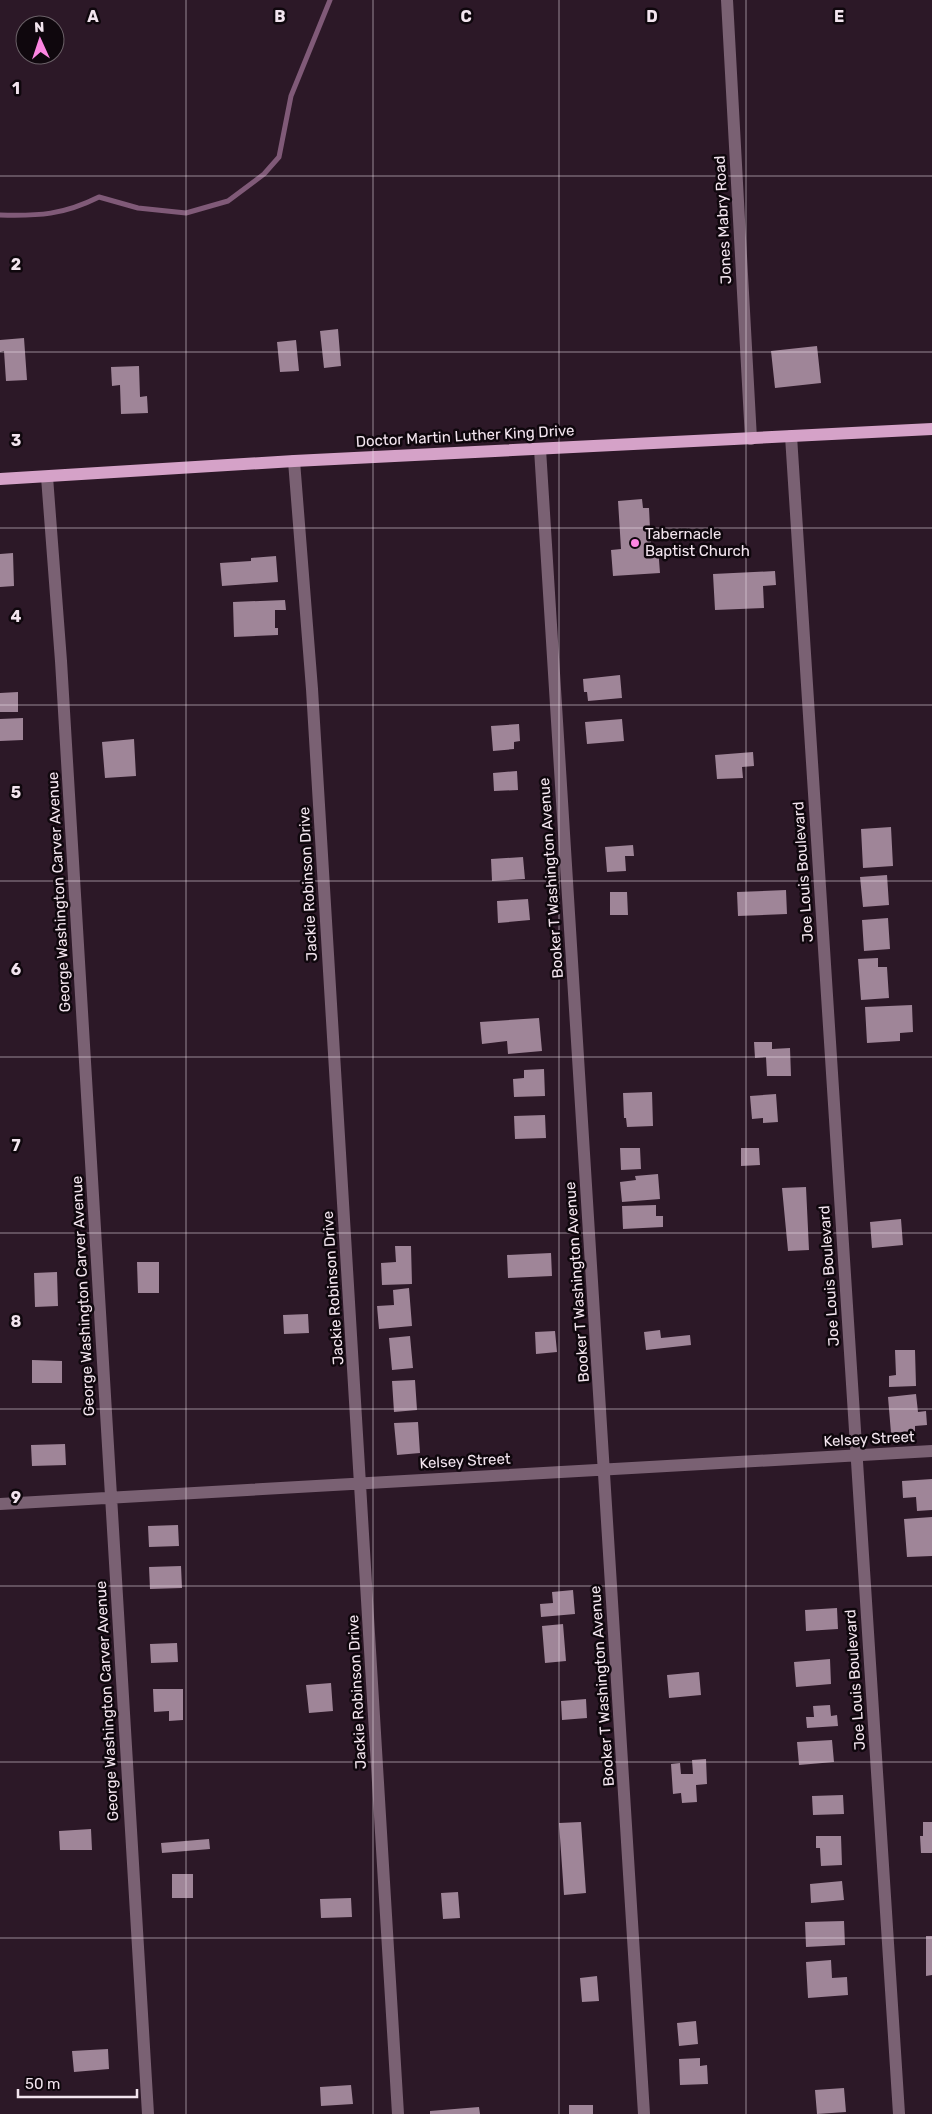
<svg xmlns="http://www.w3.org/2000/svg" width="932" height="2114" font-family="Rubik,sans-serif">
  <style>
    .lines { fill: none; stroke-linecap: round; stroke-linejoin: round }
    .stream { stroke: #805a78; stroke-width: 5 }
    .building { fill: #9f8598 }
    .minor { stroke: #7a6173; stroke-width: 12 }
    .major { stroke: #d5a2c8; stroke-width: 12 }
    .grid { fill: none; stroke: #f3e5ef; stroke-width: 1; stroke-opacity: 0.55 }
    .poi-dot { fill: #fd86e2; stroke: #0f070d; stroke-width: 2 }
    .labels { text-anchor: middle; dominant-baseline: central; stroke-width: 5; stroke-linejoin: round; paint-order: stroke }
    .street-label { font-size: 15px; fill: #f3e5ef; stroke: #0f070d }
    .poi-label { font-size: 15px; fill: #f3e5ef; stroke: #0f070d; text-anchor: start }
    .grid-label { font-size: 16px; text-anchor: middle; font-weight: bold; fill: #f3e5ef; stroke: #0f070d; stroke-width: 5; stroke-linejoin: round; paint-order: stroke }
  </style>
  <rect width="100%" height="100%" fill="#2c1827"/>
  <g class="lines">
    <path class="stream" d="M0,215c39,1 63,0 99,-18l39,11 48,5 42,-12 36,-27 15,-17 12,-61 39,-96"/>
  </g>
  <path class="building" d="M338,329l3,37 -17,2 -4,-37z
    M24,338l3,42 -21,1 -2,-30 -4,1v-12z
    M296,340l3,31 -19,1 -3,-30z
    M817,346l4,37 -46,5 -4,-37z
    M139,366l1,31 7,-1 1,17 -27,1 -1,-29 -8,1 -1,-19z
    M642,499l1,9h6l2,40 7,-1 2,26 -47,3 -2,-26 10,-1 -3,-48z
    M13,553l1,33 -14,1v-33z
    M276,556l2,26 -56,4 -2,-23 31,-2v-3z
    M775,571l1,14 -13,1 1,22 -49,2 -2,-36z
    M285,600l1,10h-11v18h3v7l-44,2 -1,-35z
    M620,675l2,23 -34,3 -1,-9h-3l-1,-13z
    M18,692v20h-18v-19z
    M23,718v22l-23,1v-22z
    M622,719l2,22 -37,3 -2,-22z
    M519,724l1,17 -6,1v7l-21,2 -2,-25z
    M134,739l2,37 -31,2 -3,-36z
    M753,752l1,14 -12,1 1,11 -26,1 -2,-24z
    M517,771l1,19 -24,1 -1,-18z
    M891,827l2,39 -30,2 -2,-39z
    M633,845l1,11h-9l1,15 -19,1 -2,-25z
    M523,857l2,22 -33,2 -1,-22z
    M887,875l2,30 -26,2 -3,-30z
    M786,890l1,24 -49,2 -1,-24z
    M610,892h17l1,23h-18z
    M528,899l2,21 -32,3 -1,-22z
    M888,918l2,31 -26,2 -2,-31z
    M878,958v9h9l2,31 -28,2 -3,-41z
    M912,1005l1,27 -13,1v8l-33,2 -2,-36z
    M539,1018l3,33 -34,3 -1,-13 -25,3 -2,-22z
    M754,1042h18v7l18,-1 1,28h-24l-1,-19 -11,1z
    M544,1069l1,27 -31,1 -1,-18 11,-1v-8z
    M652,1092l1,34 -26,1 -1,-9h-2l-1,-25z
    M776,1094l2,28 -15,1v-5l-11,1 -2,-23z
    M545,1115l1,23 -31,1 -1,-23z
    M620,1148h20l1,21 -20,1z
    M741,1148h18l1,17 -19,1z
    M658,1174l2,25 -38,3 -2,-20 16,-2 -1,-4z
    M806,1187l3,63 -21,1 -6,-63z
    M656,1205v11h7v11l-40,2 -1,-23z
    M901,1219l2,26 -31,3 -2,-26z
    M395,1246h16l1,38 -30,1 -1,-22 15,-1z
    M551,1253l1,23 -44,2 -1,-23z
    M137,1262h22v31h-21z
    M57,1272l1,34 -23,1 -1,-34z
    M409,1288l3,38 -33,3 -2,-23 17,-1 -1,-15z
    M308,1314l1,19 -25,1 -1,-19z
    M660,1330l1,8 29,-3 1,10 -45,5 -2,-18z
    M555,1331l2,21 -21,2 -1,-22z
    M410,1336l3,32 -21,2 -3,-32z
    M895,1350h20l1,36 -27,1v-11l7,-1z
    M32,1360l30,1v22h-30z
    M415,1380l2,30 -23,2 -2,-31z
    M916,1394l2,18 8,-1 1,14 -12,1v5l-24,2 -3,-36z
    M418,1422l2,31 -23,2 -3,-32z
    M65,1444l1,21 -34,1 -1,-21z
    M932,1479v31l-15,1 -1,-14 -13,1 -1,-17z
    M932,1517v39l-25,1 -3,-38z
    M178,1525l1,21 -30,1 -1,-21z
    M181,1566l1,22 -32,1 -1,-22z
    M573,1590l2,24 -34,3 -1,-13 13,-1 -1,-11z
    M837,1608l1,21 -32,2 -1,-21z
    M563,1624l3,37 -21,2 -3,-37z
    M177,1643l1,19 -27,1 -1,-19z
    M830,1659l1,25 -35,3 -2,-25z
    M699,1672l2,23 -32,3 -2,-23z
    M331,1683l2,28 -24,2 -3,-28z
    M153,1689h30v31l-14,1v-10l-15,1z
    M586,1699l1,19 -25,2 -1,-19z
    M830,1705l1,11 6,-1 1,11 -31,2 -1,-11h8l-1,-11z
    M832,1740l2,22 -35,3 -2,-23z
    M706,1759l1,25 -11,1 1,17 -15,1 -1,-10 -8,1 -2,-30 9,-1 1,11h12l-1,-14z
    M843,1795l1,19 -31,1 -1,-19z
    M581,1822l5,71 -22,2 -5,-72z
    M923,1822h9v31h-11l-1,-17h3z
    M91,1829l1,21h-32l-1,-19z
    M816,1836h25l1,29 -21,1 -1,-18h-4z
    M209,1839l1,10 -48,4 -1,-10z
    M172,1874h21v24h-21z
    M842,1881l2,19 -33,3 -1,-19z
    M458,1892l2,26 -17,1 -2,-26z
    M351,1898l1,19 -31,1 -1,-19z
    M844,1921l1,24 -39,2 -1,-25z
    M926,1936h6v39l-6,1z
    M831,1960l1,18 15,-1 1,18 -40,3 -2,-36z
    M597,1976l2,25 -17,1 -2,-24z
    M696,2021l2,23 -19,2 -2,-23z
    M108,2049l1,20 -35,3 -2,-21z
    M700,2058v8l7,-1 1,19 -28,1 -1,-26z
    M351,2085l2,19 -32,2 -1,-19z
    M844,2088l2,24 -29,2 -2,-24z
    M569,2105h24v9h-24z
    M479,2107l1,7h-50v-3z"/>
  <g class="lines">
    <path class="minor" d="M727,0l24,439
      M791,436l108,1678
      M540,449l104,1665
      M294,461l18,228 86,1425
      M47,477l14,184 87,1453
      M0,1504l932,-53"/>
    <path class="major" d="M0,479l294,-18 638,-32"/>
  </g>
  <path class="grid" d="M186,0v2114M373,0v2114M559,0v2114M746,0v2114M0,176h932M0,352h932M0,528h932M0,705h932M0,881h932M0,1057h932M0,1233h932M0,1409h932M0,1586h932M0,1762h932M0,1938h932"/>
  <circle class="poi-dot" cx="635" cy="543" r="5"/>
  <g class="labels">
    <g class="street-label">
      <text transform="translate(723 220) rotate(-93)">Jones Mabry Road</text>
      <text transform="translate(465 436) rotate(-3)">Doctor Martin Luther King Drive</text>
      <text transform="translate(803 872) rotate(-94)">Joe Louis Boulevard</text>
      <text transform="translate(551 878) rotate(-94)">Booker T Washington Avenue</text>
      <text transform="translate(308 884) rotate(-93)">Jackie Robinson Drive</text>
      <text transform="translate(59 892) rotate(-93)">George Washington Carver Avenue</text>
      <text transform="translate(829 1276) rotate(-94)">Joe Louis Boulevard</text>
      <text transform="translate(577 1282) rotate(-94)">Booker T Washington Avenue</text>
      <text transform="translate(333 1288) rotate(-94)">Jackie Robinson Drive</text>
      <text transform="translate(83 1296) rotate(-93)">George Washington Carver Avenue</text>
      <text transform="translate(869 1439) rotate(-3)">Kelsey Street</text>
      <text transform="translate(465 1461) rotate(-3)">Kelsey Street</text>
      <text transform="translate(855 1680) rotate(-94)">Joe Louis Boulevard</text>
      <text transform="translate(602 1686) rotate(-94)">Booker T Washington Avenue</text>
      <text transform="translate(357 1692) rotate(-93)">Jackie Robinson Drive</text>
      <text transform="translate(107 1701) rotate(-93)">George Washington Carver Avenue</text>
    </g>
    <g class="poi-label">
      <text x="645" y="534">Tabernacle<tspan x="645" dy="17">Baptist Church</tspan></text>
    </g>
  </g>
  <g class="grid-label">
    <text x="93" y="22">A</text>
    <text x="280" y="22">B</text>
    <text x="466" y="22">C</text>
    <text x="652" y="22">D</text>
    <text x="839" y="22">E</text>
    <text x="16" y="94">1</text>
    <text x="16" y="270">2</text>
    <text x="16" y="446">3</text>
    <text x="16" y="622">4</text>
    <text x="16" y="798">5</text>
    <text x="16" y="975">6</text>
    <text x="16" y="1151">7</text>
    <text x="16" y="1327">8</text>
    <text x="16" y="1503">9</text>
  </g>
  <g transform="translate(40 40) rotate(357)"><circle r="24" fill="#0f070d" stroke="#6a6067"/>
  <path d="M0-4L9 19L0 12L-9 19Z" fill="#fd86e2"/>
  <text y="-8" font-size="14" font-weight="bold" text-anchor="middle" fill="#f3e5ef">N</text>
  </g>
  <path d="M18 2089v8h119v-8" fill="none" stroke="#f3e5ef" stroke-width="2.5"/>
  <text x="25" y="2089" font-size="15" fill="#f3e5ef" stroke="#0f070d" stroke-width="4" paint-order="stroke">50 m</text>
</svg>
